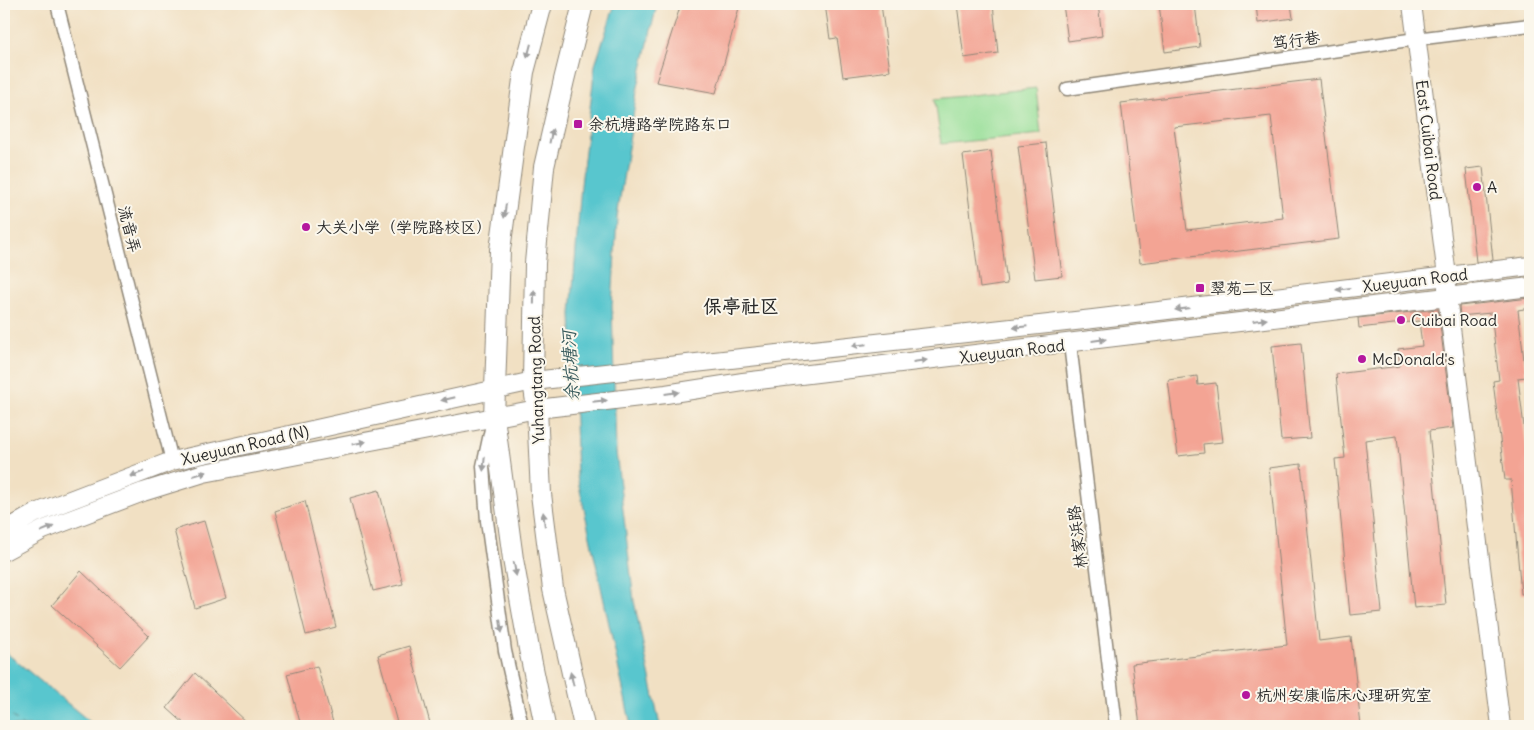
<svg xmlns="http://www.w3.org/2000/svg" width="1534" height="730" font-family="Delius,'LXGW WenKai TC',sans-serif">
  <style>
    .green { fill: #98df99; stroke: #628562 }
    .water { fill: #58c6ce; stroke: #42787c }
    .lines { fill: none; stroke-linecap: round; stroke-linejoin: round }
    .ferry { stroke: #385a5c; stroke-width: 1; stroke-dasharray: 6 5; stroke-linecap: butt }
    .building { fill: #f3a494; fill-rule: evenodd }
    .street-casing { stroke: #8e8677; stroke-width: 15 }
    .secondary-casing { stroke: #8e8677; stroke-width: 20 }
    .primary-casing { stroke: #8e8677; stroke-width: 22 }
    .street { stroke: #fff; stroke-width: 12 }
    .secondary { stroke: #fff; stroke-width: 18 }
    .primary { stroke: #fff; stroke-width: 20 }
    .oneway { fill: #a0a0a0 }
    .poi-dot { fill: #b5179e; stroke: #fbf7ec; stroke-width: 2 }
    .labels { text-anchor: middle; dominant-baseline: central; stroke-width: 4; stroke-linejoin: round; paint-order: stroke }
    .street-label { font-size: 16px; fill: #2b2b2b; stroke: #fbf7ec }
    .poi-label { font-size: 16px; fill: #2b2b2b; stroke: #fbf7ec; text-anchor: start }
    .water-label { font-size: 18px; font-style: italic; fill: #385a5c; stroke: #fbf7ec }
    .quarter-label { font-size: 19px; font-weight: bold; fill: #2b2b2b; stroke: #fbf7ec }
  </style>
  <rect width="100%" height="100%" fill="#fbf7ec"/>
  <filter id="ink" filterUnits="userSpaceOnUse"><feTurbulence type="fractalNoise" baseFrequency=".02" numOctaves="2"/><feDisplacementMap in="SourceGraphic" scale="10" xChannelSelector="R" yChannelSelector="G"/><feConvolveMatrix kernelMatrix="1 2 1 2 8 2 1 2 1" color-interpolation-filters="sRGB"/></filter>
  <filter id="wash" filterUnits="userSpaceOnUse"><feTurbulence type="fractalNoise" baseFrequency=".0096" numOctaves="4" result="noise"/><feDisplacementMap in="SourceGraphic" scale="20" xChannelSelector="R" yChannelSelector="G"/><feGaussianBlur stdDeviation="1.12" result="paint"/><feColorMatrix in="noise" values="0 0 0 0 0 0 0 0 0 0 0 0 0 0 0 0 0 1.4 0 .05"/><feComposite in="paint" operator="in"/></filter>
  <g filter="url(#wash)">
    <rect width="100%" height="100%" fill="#f1e0c3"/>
    <path class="green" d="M1036,88l5,46 -100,10 -6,-45z"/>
    <path class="water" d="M615,4h42l-20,87 -20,126 -5,89 4,146 18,149 26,125h-29l-54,-250 -6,-162 10,-129 14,-120z
      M4,651l91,75h-91z"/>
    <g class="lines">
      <path class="ferry" d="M4,710l19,16"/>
    </g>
    <g id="blocks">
      <path class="building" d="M681,4h59l-24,89 -60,-11z
        M825,4h56l9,67 -47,6 -6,-39 -7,1z
        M957,4h36l5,49 -34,5z
        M1063,4h35l4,32 -34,5z
        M1159,4h36l5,43 -35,5z
        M1256,4h35l2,14 -35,5z
        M1319,79l20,160 -199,24 -19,-160zM1271,116l12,102 -96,12 -13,-103z
        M1046,143l16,133 -27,3 -17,-133z
        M991,151l16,133 -27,4 -17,-133z
        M1483,167l10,93 -17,2 -10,-93z
        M1530,298v10l-12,2 8,67 -8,1 12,98v117l-9,1 -10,-114h-6l-12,-99 6,-1 -8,-67 -31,3 -1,-10z
        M1438,309l15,119 -24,3 17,174 -32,3 -17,-172 -32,4 17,172 -32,3 -15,-156 10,-1 -9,-84 64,-8 -2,-17 24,-3 -3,-25 -60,7 -1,-10z
        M1301,343l9,95 -29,2 -9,-94z
        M1197,376l1,9 18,-2 7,59 -20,2 1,9 -26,3 -10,-76z
        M1301,464l18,177 32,-4 10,89h-221l-8,-62 155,-19 -18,-177z
        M379,490l24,94 -30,7 -23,-93z
        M305,501l31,126 -30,8 -31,-124z
        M204,521l22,77 -31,10 -21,-78z
        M81,571l68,65 -29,31 -68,-62z
        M409,646l21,77 -9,3h-23l-20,-71z
        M317,666l17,60h-33l-14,-52z
        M195,673l56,53h-64l-20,-18z"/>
    </g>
  </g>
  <g filter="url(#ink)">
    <use href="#blocks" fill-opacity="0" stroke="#8e8677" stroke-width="1"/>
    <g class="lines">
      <defs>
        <path id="street" d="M57,4l115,457
          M1067,89l349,-50 114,-14
          M1070,344l46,382
          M491,429l-8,37 4,55 18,130 17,75"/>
        <path id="secondary" d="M1412,4l35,272v20l54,430
          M4,531l32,-18 136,-52 361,-80 560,-62 437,-53
          M4,551l39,-21 100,-38 61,-19 333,-64 129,-15 77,-12 787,-95"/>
        <path id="primary" d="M542,4l-18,68 -24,178 -6,167 19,142 16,90 16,77
          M583,4l-19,76 -20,87 -9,96 -2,118 4,28 4,85 12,95 31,137"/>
      </defs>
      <use href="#street" class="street-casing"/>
      <use href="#secondary" class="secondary-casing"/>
      <use href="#primary" class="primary-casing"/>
      <use href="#street" class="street"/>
      <use href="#secondary" class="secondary"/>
      <use href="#primary" class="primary"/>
    </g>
    <defs><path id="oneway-solid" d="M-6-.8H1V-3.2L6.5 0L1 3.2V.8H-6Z" transform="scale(1.25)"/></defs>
    <g class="oneway">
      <use href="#oneway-solid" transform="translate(529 51) rotate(105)"/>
      <use href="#oneway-solid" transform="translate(551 136) rotate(-78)"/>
      <use href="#oneway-solid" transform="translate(505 211) rotate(97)"/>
      <use href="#oneway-solid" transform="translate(1343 289) rotate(173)"/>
      <use href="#oneway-solid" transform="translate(534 297) rotate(-89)"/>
      <use href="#oneway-solid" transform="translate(1182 309) rotate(173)"/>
      <use href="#oneway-solid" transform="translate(1260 320) rotate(-7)"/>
      <use href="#oneway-solid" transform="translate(1020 327) rotate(174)"/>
      <use href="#oneway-solid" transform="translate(1099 340) rotate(-7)"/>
      <use href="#oneway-solid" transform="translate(859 345) rotate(174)"/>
      <use href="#oneway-solid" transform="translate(920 361) rotate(-7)"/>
      <use href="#oneway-solid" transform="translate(672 393) rotate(-8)"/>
      <use href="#oneway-solid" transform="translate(448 399) rotate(167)"/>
      <use href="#oneway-solid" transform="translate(600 401) rotate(-6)"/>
      <use href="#oneway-solid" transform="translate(359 443) rotate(-11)"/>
      <use href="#oneway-solid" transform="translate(484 464) rotate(96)"/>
      <use href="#oneway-solid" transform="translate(137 474) rotate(159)"/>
      <use href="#oneway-solid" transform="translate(200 474) rotate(-16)"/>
      <use href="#oneway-solid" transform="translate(544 519) rotate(-97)"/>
      <use href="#oneway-solid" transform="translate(47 529) rotate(-22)"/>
      <use href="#oneway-solid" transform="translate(515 569) rotate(80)"/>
      <use href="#oneway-solid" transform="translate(501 626) rotate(82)"/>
      <use href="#oneway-solid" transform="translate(572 679) rotate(-103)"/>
    </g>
  </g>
  <g class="poi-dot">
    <rect x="573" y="119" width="10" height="10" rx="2.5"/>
    <circle cx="1477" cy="187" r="5"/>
    <circle cx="306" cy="227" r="5"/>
    <rect x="1195" y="283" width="10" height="10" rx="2.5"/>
    <circle cx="1401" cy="320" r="5"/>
    <circle cx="1362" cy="359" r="5"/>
    <circle cx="1246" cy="695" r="5"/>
  </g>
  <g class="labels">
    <g class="street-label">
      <text transform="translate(1296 40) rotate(-8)">笃行巷</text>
      <text transform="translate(1429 140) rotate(83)">East Cuibai Road</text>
      <text transform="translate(130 229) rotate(76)">流音弄</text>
      <text transform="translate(1415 280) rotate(-7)">Xueyuan Road</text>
      <text transform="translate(1012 351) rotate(-7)">Xueyuan Road</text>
      <text transform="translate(536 380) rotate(-92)">Yuhangtang Road</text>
      <text transform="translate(245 445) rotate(-13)">Xueyuan Road (N)</text>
      <text transform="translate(1077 537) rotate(-97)">林家浜路</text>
    </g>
    <g class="poi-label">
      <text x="588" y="124">余杭塘路学院路东口</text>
      <text x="1487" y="187">A</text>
      <text x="316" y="227">大关小学（学院路校区）</text>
      <text x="1210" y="288">翠苑二区</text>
      <text x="1411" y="320">Cuibai Road</text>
      <text x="1372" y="359">McDonald's</text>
      <text x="1256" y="695">杭州安康临床心理研究室</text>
    </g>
    <g class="water-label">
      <text transform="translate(570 366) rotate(-93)">余杭塘河</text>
    </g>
    <g class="quarter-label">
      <text x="741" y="306">保亭社区</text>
    </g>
  </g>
  <rect width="1534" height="730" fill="none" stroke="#fbf7ec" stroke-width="20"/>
</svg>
